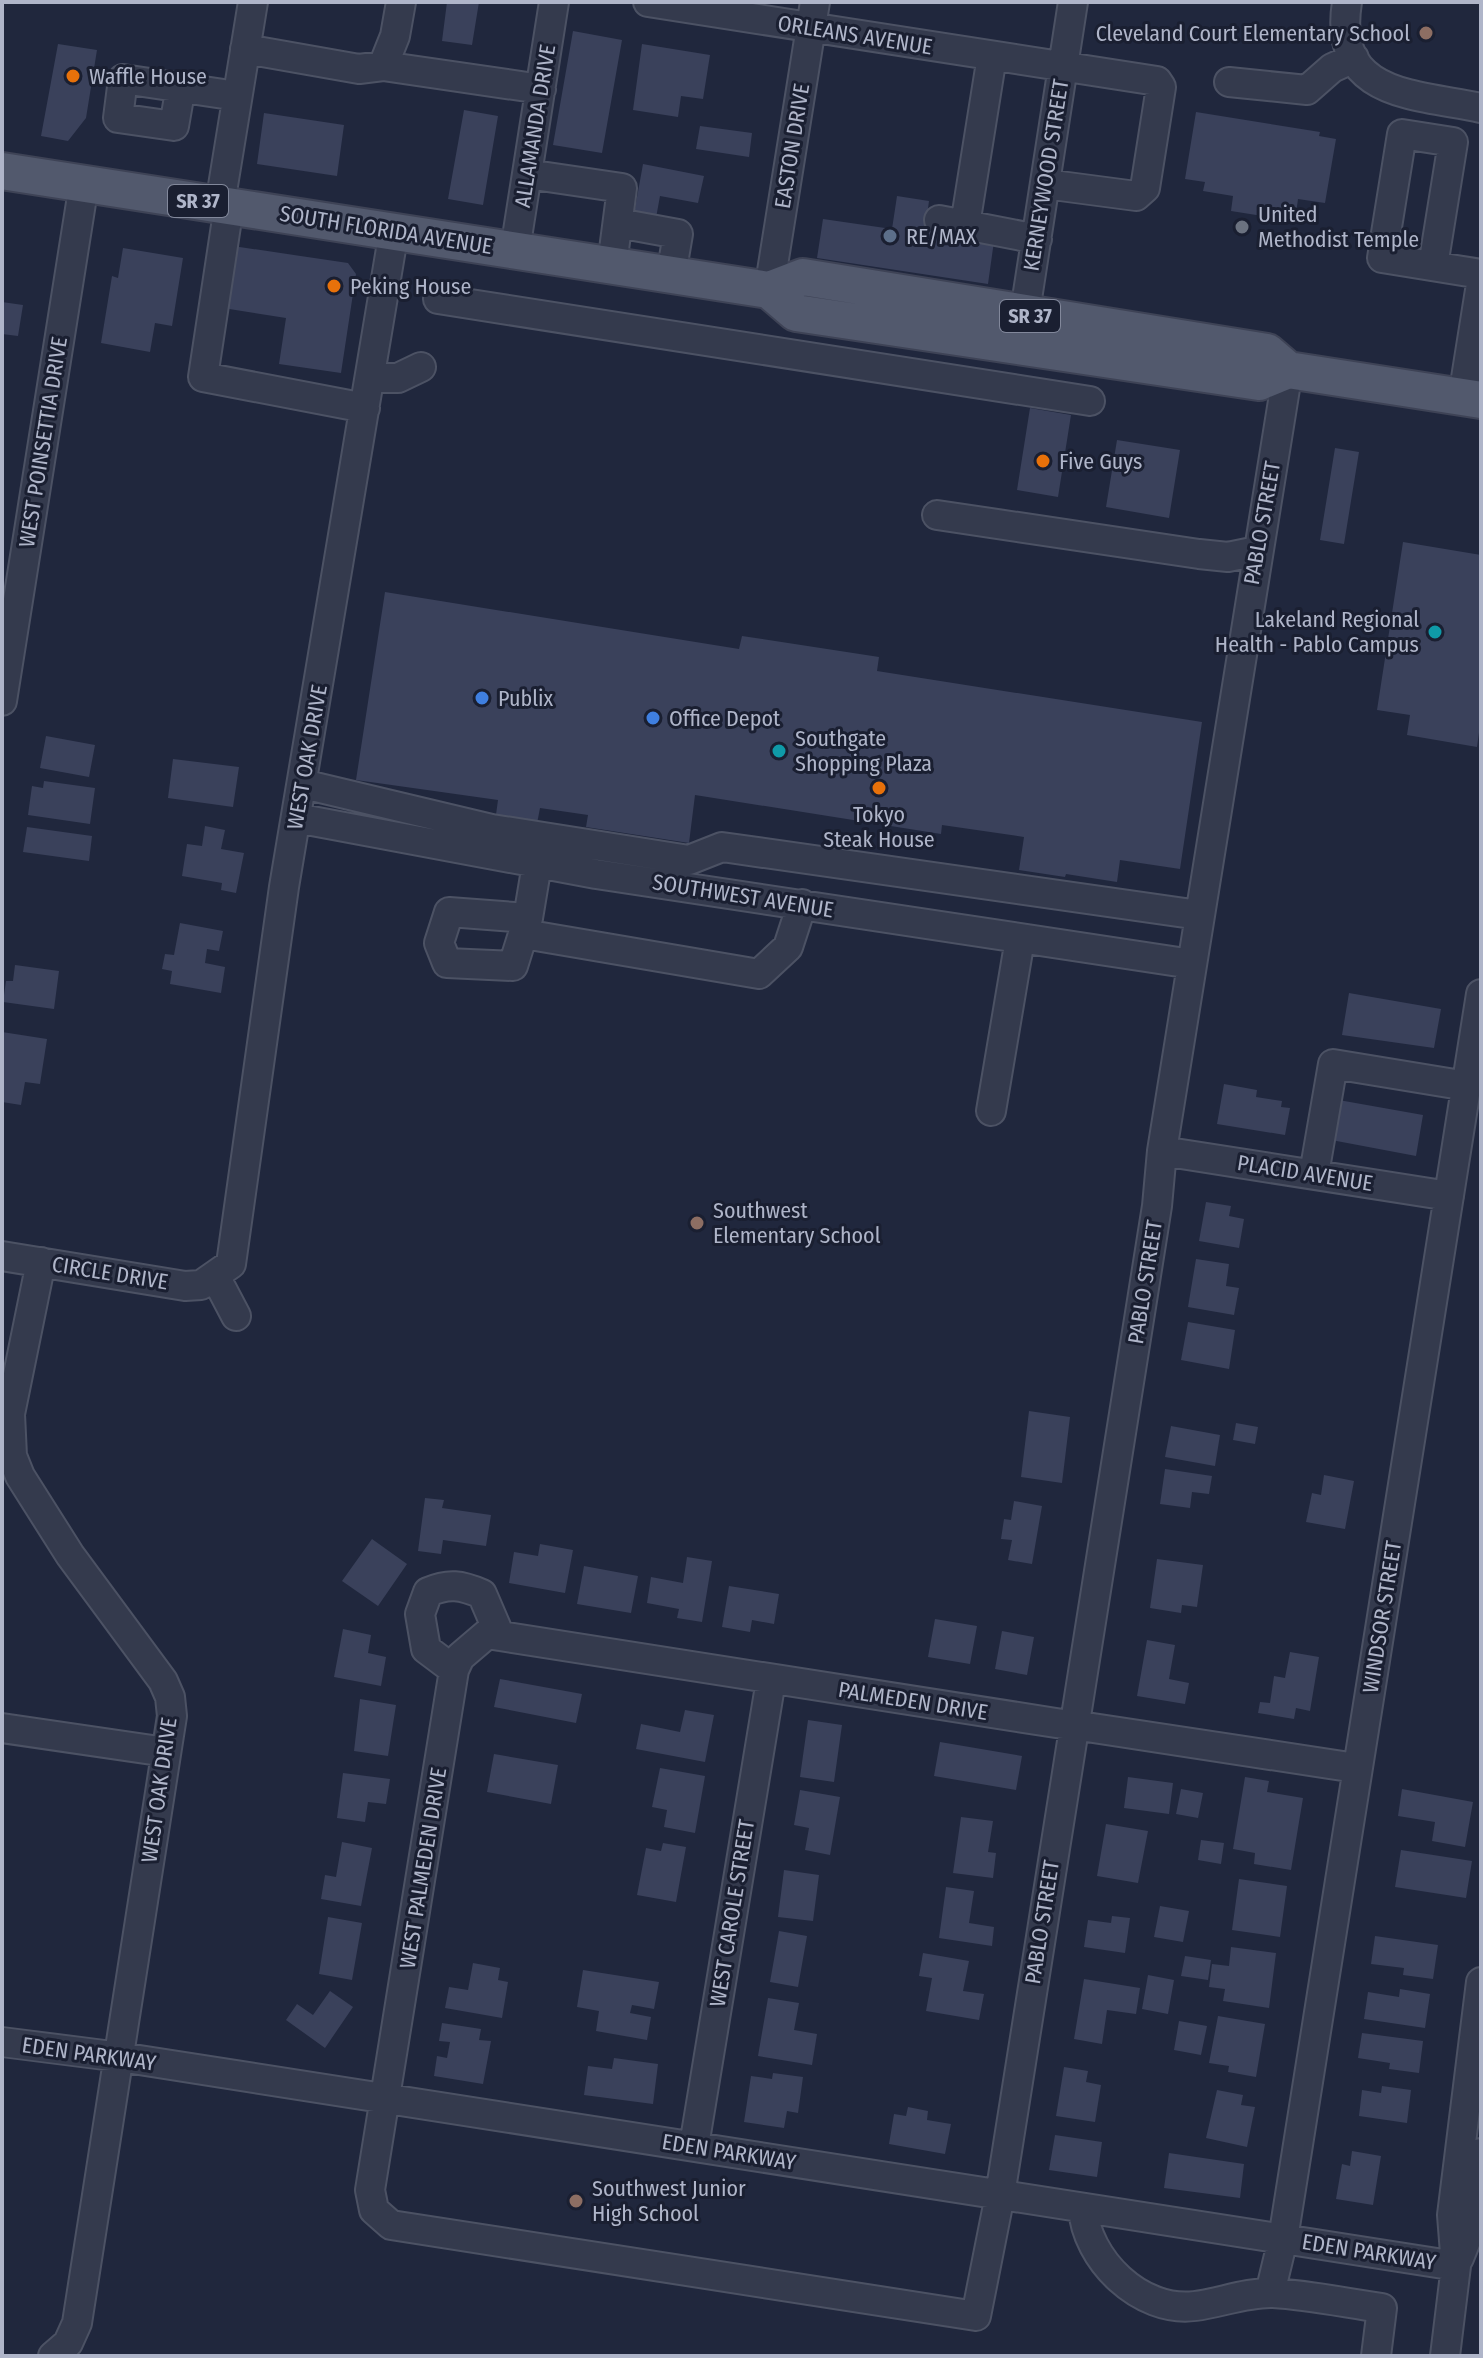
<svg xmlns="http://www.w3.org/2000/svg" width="1483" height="2358" font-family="'Fira Sans Condensed',sans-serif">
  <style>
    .building { fill: #3a415b }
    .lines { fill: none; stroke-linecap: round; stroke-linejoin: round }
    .minor-casing { stroke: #4c5264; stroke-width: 32 }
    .major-casing { stroke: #3e4356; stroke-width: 40 }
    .minor { stroke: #343a4d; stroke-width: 28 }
    .major { stroke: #52596d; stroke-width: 36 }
    .education-dot { fill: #8d6e63; stroke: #1a1f31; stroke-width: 3 }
    .food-dot { fill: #e8710a; stroke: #1a1f31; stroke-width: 3 }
    .worship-dot { fill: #6b7280; stroke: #1a1f31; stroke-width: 3 }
    .service-dot { fill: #5c6f8a; stroke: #1a1f31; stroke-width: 3 }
    .culture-dot { fill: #0f9aa8; stroke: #1a1f31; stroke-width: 3 }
    .shop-dot { fill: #3f7fe0; stroke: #1a1f31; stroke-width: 3 }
    .labels { text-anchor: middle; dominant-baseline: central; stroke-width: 6; stroke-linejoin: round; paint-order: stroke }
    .shield { fill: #1a1f31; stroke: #82889b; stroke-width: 2 }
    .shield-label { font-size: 20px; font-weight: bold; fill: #afb5c9 }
    .poi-label { font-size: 22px; fill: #afb5c9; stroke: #1a1f31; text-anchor: start }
    .street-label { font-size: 22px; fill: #afb5c9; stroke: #1a1f31 }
  </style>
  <rect width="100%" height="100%" fill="#20273d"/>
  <path class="building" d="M447,2h32l-7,43 -30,-4z
    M573,31l49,9 -20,113 -49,-8z
    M58,44l39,6 -11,68 -18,23 -27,-5z
    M642,44l68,11 -7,44 -22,-3 -3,21 -45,-7z
    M464,110l34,6 -15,89 -35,-6z
    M1196,112l124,20 -1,4 17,3 -11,64 -27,-4 -3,22 -64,-10 2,-15 -30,-5 2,-9 -20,-3z
    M264,113l80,12 -7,51 -80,-12z
    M700,126l52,7 -3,24 -53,-8z
    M643,164l61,12 -6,27 -38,-7 -4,22 -22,-4z
    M897,196l32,5 -4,30 69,10 -6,43 -171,-26 6,-39 69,10z
    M233,246l115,17 8,11 -15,99 -62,-9 7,-46 -63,-10z
    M123,248l60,10 -11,68 -17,-3 -5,29 -49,-9 11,-67 6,2z
    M2,302l21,3 -5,31 -16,-2z
    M1030,408l41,7 -13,82 -41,-7z
    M1117,440l63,10 -11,68 -63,-11z
    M1335,448l24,4 -15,92 -24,-4z
    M1403,542l78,13v163l-4,29 -70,-12 3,-20 -33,-5z
    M385,592l354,57 3,-13 137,21 -2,14 325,51 -22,147 -60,-9 -3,22 -51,-8 -1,3 -46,-7 5,-33 -82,-12 -1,9 -246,-39 -6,48 -103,-16 2,-12 -48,-7 -4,21 -41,-7 3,-22 -142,-20z
    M46,736l49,9 -6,32 -49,-9z
    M173,759l66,8 -6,40 -65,-9z
    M44,781l51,7 -5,36 -62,-9 4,-29 11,2z
    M205,826l20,4 -4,19 23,4 -8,40 -15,-3 1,-7 -40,-7 5,-32 15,2z
    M27,827l65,9 -3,25 -66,-9z
    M180,923l43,8 -4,20 -12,-2 -2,14 20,4 -4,26 -51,-9 2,-13 -10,-2 3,-15 9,1z
    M15,965l44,6 -5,38 -51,-7 3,-21h7z
    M1349,993l92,16 -7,39 -92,-13z
    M2,1032l45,7 -7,45 -15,-2 -4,23 -19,-3z
    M1224,1084l33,6 -1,7 26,4 -1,6 9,1 -5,27 -68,-11z
    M1333,1099l90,16 -7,41 -90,-17z
    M1206,1202l25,4 -2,10 15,3 -5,29 -40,-7z
    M1196,1259l33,5 -3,22 13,2 -5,27 -46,-8z
    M1188,1322l47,8 -6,39 -48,-9z
    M1029,1411l41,6 -8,66 -41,-6z
    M1236,1423l22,4 -3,17 -22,-4z
    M1171,1426l49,9 -5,31 -50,-9z
    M1165,1469l47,7 -3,18 -17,-2 -2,16 -30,-4z
    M1324,1475l30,6 -9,48 -39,-7 6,-29 9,2z
    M425,1498l19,2 -2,8 49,7 -5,31 -43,-6 -2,14 -23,-3z
    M1014,1501l28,5 -10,58 -24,-4 4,-20 -11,-1 3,-20 7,1z
    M372,1539l35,25 -29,42 -36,-25z
    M540,1544l33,6 -8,43 -56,-10 5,-31 24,4z
    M687,1557l25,4 -10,61 -25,-4 2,-9 -32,-6 4,-26 32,6z
    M1157,1559l46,6 -6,42 -15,-2 -1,8 -31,-5z
    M584,1566l54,10 -7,37 -54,-9z
    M729,1586l50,8 -5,30 -22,-4 -2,12 -28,-5z
    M935,1619l42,7 -7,38 -42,-7z
    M343,1629l28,6 -3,18 18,4 -5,29 -47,-9z
    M1002,1631l32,6 -7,38 -32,-6z
    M1147,1640l28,5 -6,34 20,4 -4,21 -48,-8z
    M1290,1652l29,5 -9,54 -14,-3 -2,11 -36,-6 2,-11 10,1 4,-27 11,2z
    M500,1679l82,15 -6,29 -82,-16z
    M360,1699l36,6 -8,51 -34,-5z
    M685,1710l29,5 -9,47 -69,-13 5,-25 39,8z
    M808,1720l34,5 -8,57 -34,-5z
    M940,1742l82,14 -6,34 -82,-14z
    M494,1754l64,11 -7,39 -64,-12z
    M660,1768l45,8 -10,57 -31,-6 3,-17 -15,-3z
    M343,1773l47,6 -4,25 -18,-2 -3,20 -28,-4z
    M1128,1777l45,6 -4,31 -45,-6z
    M1245,1777l24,4 -2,11 36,6 -12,72 -37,-6 1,-11 -22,-4z
    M1181,1789l22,4 -5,25 -22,-4z
    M1402,1789l71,13 -8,45 -33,-6 3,-19 -37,-6z
    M800,1790l40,7 -10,58 -25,-5 4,-22 -15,-3z
    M961,1817l32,4 -5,31 8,1 -3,25 -40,-5z
    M1106,1824l42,7 -10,52 -41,-7z
    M1201,1840l23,3 -3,21 -23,-4z
    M342,1842l30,6 -11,58 -40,-7 4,-24 11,2z
    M663,1843l23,4 -10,55 -39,-7 9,-47 15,3z
    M1401,1850l71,11 -6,37 -71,-11z
    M784,1870l35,5 -6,46 -35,-4z
    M1239,1879l48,7 -7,51 -48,-7z
    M946,1887l28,4 -5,32 25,4 -2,19 -53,-8z
    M1160,1906l29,5 -6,31 -29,-5z
    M1112,1916l18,2 -5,35 -41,-6 4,-27 23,3z
    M328,1917l34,6 -10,57 -33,-6z
    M779,1931l28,5 -9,51 -28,-5z
    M1375,1936l63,9 -5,34 -30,-4 1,-7 -33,-4z
    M1231,1947l45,6 -7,55 -46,-7 2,-12 -16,-2 3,-23 17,2z
    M923,1953l46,8 -6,30 21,3 -5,26 -53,-9 6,-33 -13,-2z
    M1185,1956l26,4 -3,20 -27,-4z
    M473,1963l27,5 -2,12 10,2 -6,36 -57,-10 4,-21 19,3z
    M583,1970l76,12 -5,27 -22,-4 -2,8 21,4 -4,23 -51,-9 3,-20 -22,-4z
    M1148,1975l26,5 -6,34 -26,-5z
    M1084,1979l56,9 -4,26 -29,-4 -5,34 -28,-5z
    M1400,1989l30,5 -5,34 -61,-9 4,-27 31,5z
    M330,1991l23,16 -28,41 -39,-28 11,-16 16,11z
    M768,1998l31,5 -5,27 23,4 -5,31 -54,-9z
    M1218,2016l47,8 -9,53 -28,-5 1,-6 -20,-3z
    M1179,2021l28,5 -6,29 -27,-5z
    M442,2023l39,6 -2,11 12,1 -8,43 -49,-8 3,-20 10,2 3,-16 -11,-1z
    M1362,2033l61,8 -4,32 -30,-4 1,-6 -32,-5z
    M614,2058l44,6 -5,40 -69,-9 4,-29 24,3z
    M1064,2067l24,4 -2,11 15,3 -6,37 -39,-6z
    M773,2073l30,4 -5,36 -11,-2 -3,17 -40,-6 7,-46 21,3z
    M1382,2086l29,4 -4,33 -48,-7 3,-26 19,3z
    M1217,2090l26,5 -2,10 14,2 -8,40 -41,-9z
    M908,2107l20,4 -1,9 24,4 -6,30 -56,-10 5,-30 12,2z
    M1055,2135l47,7 -5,35 -48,-7z
    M1352,2151l29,5 -8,49 -37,-6 6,-35 8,2z
    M1169,2153l75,11 -4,34 -76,-10z"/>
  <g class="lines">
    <defs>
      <path id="minor" d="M648,2l509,79 4,6 -16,101 -9,8 -91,-12
        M1347,2c-15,95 68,92 134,106
        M245,49l114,20 24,-3 12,-30 6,-34
        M992,56l-27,169 72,14
        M383,66l158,23
        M1229,82l78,8 25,-22 22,-10
        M181,86l-7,40 -56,-8 5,-39 114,17
        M527,174l95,14 -10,77
        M220,204l33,-202
        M229,206l-26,171 162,31
        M939,220l26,5
        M618,223l60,11 -7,41
        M515,250l39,-248
        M1433,266l20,-124 -51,-8 -20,124 99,16
        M769,290l46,-288
        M438,299l652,102
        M1022,331l51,-329
        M1288,370l-126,781 -5,55 -157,989 -24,121 -585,-91 -17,-15 -4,-20 84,-520 6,-13 27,-23 569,89 37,5 263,40
        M370,378h28l23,-11
        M1463,397l18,-113
        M937,515l262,39 29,3 29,-6
        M2,701l82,-517
        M303,784l189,45 197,31 33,-13 477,68
        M296,818l300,56 596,90
        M528,918l-79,-6 -10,31 8,20 66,3 15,-48 9,-54
        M524,934l235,40 29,-27 14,-43
        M991,1111l29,-172
        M1162,1151l287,45
        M1314,1174l19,-110 134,22
        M2,1256l183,30 16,-1 30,-21 53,-377 110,-656
        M41,1262l-31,152 2,42 8,20 50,79 93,126 7,16 2,19 -95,607 -9,20 -15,13
        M215,1276l21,40
        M454,1670l-28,-21 -6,-35 8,-22c21,-9 33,-7 54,2l18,42
        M2,1728l164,24
        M2,2042l118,15 1336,209
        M694,2146l77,-466
        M1083,2208c3,51 57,105 112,98 25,-3 52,-14 78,-13 36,2 73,10 109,15l-6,48
        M1459,2258l15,-37 7,-68
        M1270,2293l13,-54 198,-1245
        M1445,2356l11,-90 -4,-51 29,-233"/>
      <path id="major" d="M2,171l767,119 34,-13 464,75 21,18 193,30
        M769,290l27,23 463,69 29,-12"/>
    </defs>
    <use href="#minor" class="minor-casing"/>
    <use href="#major" class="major-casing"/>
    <use href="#minor" class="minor"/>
    <use href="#major" class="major"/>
  </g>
  <g class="education-dot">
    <circle cx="1426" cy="33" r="8"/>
    <circle cx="697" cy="1223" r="8"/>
    <circle cx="576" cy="2201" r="8"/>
  </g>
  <g class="food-dot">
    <circle cx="73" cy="76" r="8"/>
    <circle cx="334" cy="286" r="8"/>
    <circle cx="1043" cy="461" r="8"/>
    <circle cx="879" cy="788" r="8"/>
  </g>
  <circle class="worship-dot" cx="1242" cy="227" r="8"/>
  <circle class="service-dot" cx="890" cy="236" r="8"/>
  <g class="culture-dot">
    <circle cx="1435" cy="632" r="8"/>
    <circle cx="779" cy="751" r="8"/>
  </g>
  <g class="shop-dot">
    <circle cx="482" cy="698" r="8"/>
    <circle cx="653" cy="718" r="8"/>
  </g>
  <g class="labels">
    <g class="shield">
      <rect x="168" y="185" width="60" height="32" rx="6"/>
      <rect x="1000" y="300" width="60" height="32" rx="6"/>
    </g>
    <g class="shield-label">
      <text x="198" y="201">SR 37</text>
      <text x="1030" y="316">SR 37</text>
    </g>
    <g class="poi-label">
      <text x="1410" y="33" text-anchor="end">Cleveland Court Elementary School</text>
      <text x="89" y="76">Waffle House</text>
      <text x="1258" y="214">United<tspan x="1258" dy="25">Methodist Temple</tspan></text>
      <text x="906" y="236">RE/MAX</text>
      <text x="350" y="286">Peking House</text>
      <text x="1059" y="461">Five Guys</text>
      <text x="1419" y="619" text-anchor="end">Lakeland Regional<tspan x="1419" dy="25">Health - Pablo Campus</tspan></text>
      <text x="498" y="698">Publix</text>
      <text x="669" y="718">Office Depot</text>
      <text x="795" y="738">Southgate<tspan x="795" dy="25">Shopping Plaza</tspan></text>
      <text x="879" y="814" text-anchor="middle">Tokyo<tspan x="879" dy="25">Steak House</tspan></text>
      <text x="713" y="1210">Southwest<tspan x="713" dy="25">Elementary School</tspan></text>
      <text x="592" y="2188">Southwest Junior<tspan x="592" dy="25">High School</tspan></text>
    </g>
    <g class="street-label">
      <text transform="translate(855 35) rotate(9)">ORLEANS AVENUE</text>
      <text transform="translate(535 126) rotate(-81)">ALLAMANDA DRIVE</text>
      <text transform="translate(792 146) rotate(-81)">EASTON DRIVE</text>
      <text transform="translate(1046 175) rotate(-81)">KERNEYWOOD STREET</text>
      <text transform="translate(386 230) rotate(9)">SOUTH FLORIDA AVENUE</text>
      <text transform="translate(43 442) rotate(-81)">WEST POINSETTIA DRIVE</text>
      <text transform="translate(1262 523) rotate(-80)">PABLO STREET</text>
      <text transform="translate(307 757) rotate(-80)">WEST OAK DRIVE</text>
      <text transform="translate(743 896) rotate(9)">SOUTHWEST AVENUE</text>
      <text transform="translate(1305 1173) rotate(9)">PLACID AVENUE</text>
      <text transform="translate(110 1273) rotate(9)">CIRCLE DRIVE</text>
      <text transform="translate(1145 1282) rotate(-81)">PABLO STREET</text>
      <text transform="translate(1382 1617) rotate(-81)">WINDSOR STREET</text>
      <text transform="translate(913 1701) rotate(9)">PALMEDEN DRIVE</text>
      <text transform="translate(159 1790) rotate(-82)">WEST OAK DRIVE</text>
      <text transform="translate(423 1868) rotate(-81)">WEST PALMEDEN DRIVE</text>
      <text transform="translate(732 1913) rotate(-81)">WEST CAROLE STREET</text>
      <text transform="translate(1042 1922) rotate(-81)">PABLO STREET</text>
      <text transform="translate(89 2054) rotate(8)">EDEN PARKWAY</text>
      <text transform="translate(729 2152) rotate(9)">EDEN PARKWAY</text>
      <text transform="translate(1369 2252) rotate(9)">EDEN PARKWAY</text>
    </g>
  </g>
  <rect width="1483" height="2358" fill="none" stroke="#afb5c9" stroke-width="8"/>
</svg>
